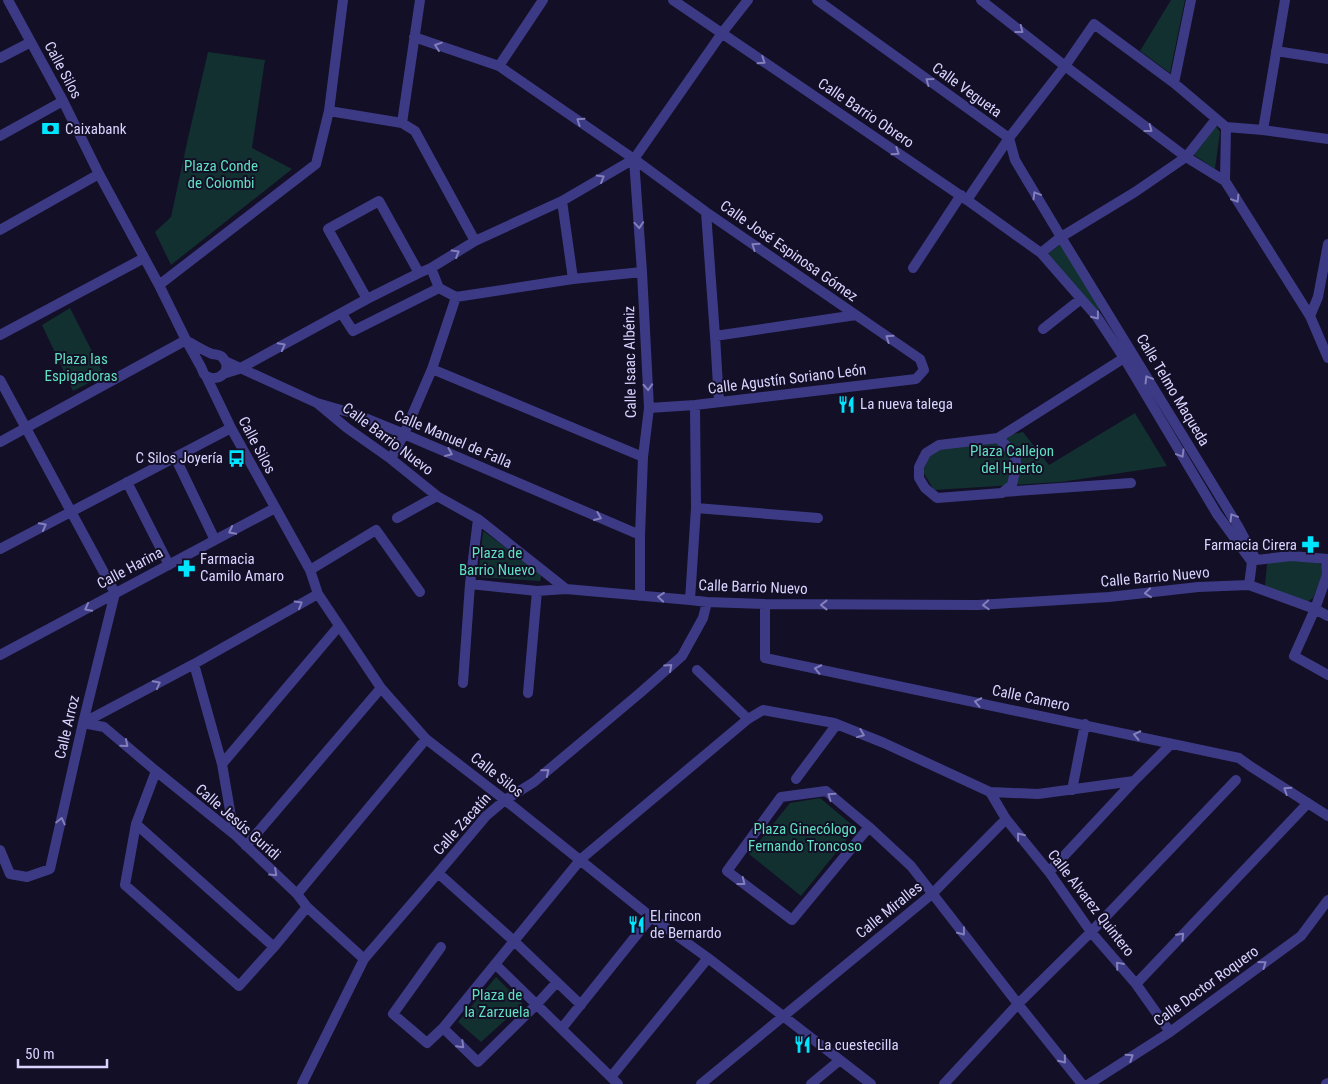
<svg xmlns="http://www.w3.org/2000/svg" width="1328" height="1084" font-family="'Roboto Condensed',sans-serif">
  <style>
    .green { fill: #12302f }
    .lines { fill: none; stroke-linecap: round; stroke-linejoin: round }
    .street { stroke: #3d3a85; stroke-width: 10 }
    .oneway { stroke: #837fbc }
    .labels { text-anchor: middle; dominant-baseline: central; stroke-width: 4; stroke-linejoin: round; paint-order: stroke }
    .street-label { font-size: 15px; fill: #d9d4ff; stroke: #130f26 }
    .poi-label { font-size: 15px; fill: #d9d4ff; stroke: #130f26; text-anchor: start }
    .park-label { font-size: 15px; fill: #5fe0c0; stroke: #130f26 }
  </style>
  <rect width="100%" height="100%" fill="#130f26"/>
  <path class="green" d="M1171,0h14l-15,73 -30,-22z
    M208,52l57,8 -13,88 40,21 -121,96 -16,-33 16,-15 17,-79z
    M1216,126l4,6 -5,37 -21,-14z
    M1062,243l39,63 -5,7 -49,-58z
    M70,308l34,67 -31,16 -31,-66z
    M1135,413l32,53 -106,16 -127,8 -11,-18 8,-21 42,-8 50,-11 26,33z
    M483,531l59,42 -2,8 -62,-4z
    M1275,560l41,1 5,4 3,6 -11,27 -6,4 -38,-12 -4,-5 2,-21z
    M820,798l36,30 -55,68 -52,-42 41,-51z
    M496,977l27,27 -42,38 -23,-20z"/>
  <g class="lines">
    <path class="street" d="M8,0l55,101 36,73 60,111 27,55 15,27 3,7 2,2 25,52 79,142 8,24 63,94 45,51 79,61 146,117 57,41 163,126
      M673,0l294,200 74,53 56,64 27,41 93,156 35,48
      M817,0l192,138 6,22 46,77 177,289 16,30
      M981,0l84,66 121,91 39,24 85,135 18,42
      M414,37l85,29 135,93 72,53 214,147 4,11 -8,9 -221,26 -46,3
      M1276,51l52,8
      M0,58l31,-16
      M499,66l44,-66
      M1174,83l17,-83
      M329,111l73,12 13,8 60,110
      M402,123l18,-123
      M1263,130l22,-130
      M0,136l63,-35
      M634,159l8,113 7,136 -6,49 -3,78v61
      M1225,181l1,-54
      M967,200l42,-62 56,-72 29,-42 80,59 52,44 37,3 65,9
      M562,201l11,78
      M706,212l9,124 4,66
      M0,230l99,-56
      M1041,253l20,-16 74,-45 51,-35 30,-38
      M913,268l48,-73
      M159,285l157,-121 13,-53 14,-111
      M439,288l17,9 117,-18 69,-7
      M367,299l-39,-70 51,-28 40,72
      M342,314l11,17 86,-43 -8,-20
      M1310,316l8,-19 10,-53
      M1043,329l38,-30
      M0,335l144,-77
      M715,336l141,-21
      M187,341c8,4 17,10 25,13 5,1 8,0 11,4 10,12 -4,25 -17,18
      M225,361l92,42 38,11 49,20 236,101
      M432,369l211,88
      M223,374l16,-5 128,-70 52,-26 12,-5 44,-27 87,-40 72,-42 88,-126 26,-33
      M0,380l115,213 -32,130 -33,146 -23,8 -17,-3 -10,-24
      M317,403l30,25 44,31 46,37 41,23 88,70 124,11 17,2 58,2 213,1 131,-8 89,-10 51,-2
      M998,438c22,20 20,19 14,47l-10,8 -65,5 -12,-10 -6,-10v-11l7,-14 13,-8 59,-7 126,-80
      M0,442l186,-102
      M175,457l40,83
      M391,459l13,-25 28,-65 24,-72
      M127,482l42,83
      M1003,492l128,-9
      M696,508l122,10
      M397,518l40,-22
      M0,549l231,-121
      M1326,559l1,16 -12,34 -66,-24 3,-23 4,-2 35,-4 37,3
      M310,570l66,-40 44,62
      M470,584l67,7 29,-2
      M690,600l6,-92 -1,-103
      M765,604v54l474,100 11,8 78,50
      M1328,616l-13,-7 -21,47 34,19
      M0,655l275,-147
      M194,664l28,100 12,70
      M697,670l51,49
      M463,683l7,-99 8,-65
      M528,693l9,-102
      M83,723l21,4 52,44 78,63 63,60 10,13 57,52
      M83,723l111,-59 124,-70
      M222,764l117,-138
      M156,771l-20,53 -11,61 114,101 35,-39 33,-40
      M796,779l41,-55
      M1072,790l13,-66
      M990,792l16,27 43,53 42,60 45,52 34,48
      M136,824l138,123
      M869,827l-77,93 -65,-49 54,-74 45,-6 43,36 42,39 107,138 64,80
      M246,846l135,-158
      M1049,872l85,-91 37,-37
      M438,873l76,68 67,64
      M297,894l129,-155
      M441,947l-48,67 34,29 16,-15
      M495,964l123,120
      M557,982l-20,22 -59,58 -35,-34 138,-169 167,-140 15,-9 71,13 50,20 106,49 48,2 96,-13
      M1136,984l172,-181
      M562,1028l89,-111
      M611,1077l97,-119
      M302,1084l62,-125 74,-86 48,-57 19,-16 29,-18 106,-89 42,-37 21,-38 4,-16
      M701,1084l231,-190 74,-75
      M811,1084l29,-24
      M944,1084l74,-80 73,-72 145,-152
      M1089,1084l81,-52 131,-96 27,-36
      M1326,1084l2,-1"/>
  </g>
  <defs><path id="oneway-chevron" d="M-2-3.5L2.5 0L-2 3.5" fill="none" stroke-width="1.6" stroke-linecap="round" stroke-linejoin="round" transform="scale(1.25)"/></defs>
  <g class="oneway">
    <use href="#oneway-chevron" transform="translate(1020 30) rotate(38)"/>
    <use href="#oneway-chevron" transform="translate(438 46) rotate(-161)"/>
    <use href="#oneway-chevron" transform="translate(762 61) rotate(34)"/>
    <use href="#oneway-chevron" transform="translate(929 81) rotate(-144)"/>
    <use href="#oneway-chevron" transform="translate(580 121) rotate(-146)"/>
    <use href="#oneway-chevron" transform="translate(1149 129) rotate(37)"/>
    <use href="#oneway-chevron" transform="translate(896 152) rotate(34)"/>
    <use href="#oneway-chevron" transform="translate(601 178) rotate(-30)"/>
    <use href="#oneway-chevron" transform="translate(1036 195) rotate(-121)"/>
    <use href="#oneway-chevron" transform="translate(1236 199) rotate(58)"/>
    <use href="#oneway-chevron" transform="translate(639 225) rotate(86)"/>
    <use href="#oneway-chevron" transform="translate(755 246) rotate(-145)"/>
    <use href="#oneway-chevron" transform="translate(456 253) rotate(-31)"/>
    <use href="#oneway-chevron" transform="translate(1096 316) rotate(52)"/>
    <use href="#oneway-chevron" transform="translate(889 338) rotate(-146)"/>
    <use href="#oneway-chevron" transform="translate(282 346) rotate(-28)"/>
    <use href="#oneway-chevron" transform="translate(1148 379) rotate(-121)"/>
    <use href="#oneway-chevron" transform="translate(648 387) rotate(87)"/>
    <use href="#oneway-chevron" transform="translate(449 453) rotate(23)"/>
    <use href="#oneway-chevron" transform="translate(1181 454) rotate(59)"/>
    <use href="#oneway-chevron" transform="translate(598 517) rotate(23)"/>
    <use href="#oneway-chevron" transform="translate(1233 517) rotate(-121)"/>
    <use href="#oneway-chevron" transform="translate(43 526) rotate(-28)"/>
    <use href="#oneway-chevron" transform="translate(232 531) rotate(152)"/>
    <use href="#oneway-chevron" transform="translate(1148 593) rotate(174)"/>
    <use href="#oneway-chevron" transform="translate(661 597) rotate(-175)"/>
    <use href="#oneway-chevron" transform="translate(299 604) rotate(-30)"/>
    <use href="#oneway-chevron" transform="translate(824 605) rotate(-180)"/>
    <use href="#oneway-chevron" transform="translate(986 605) rotate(177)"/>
    <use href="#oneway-chevron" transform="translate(88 608) rotate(152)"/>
    <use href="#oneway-chevron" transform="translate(669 667) rotate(-42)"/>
    <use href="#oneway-chevron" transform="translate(818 669) rotate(-168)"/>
    <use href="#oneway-chevron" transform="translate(157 684) rotate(-28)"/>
    <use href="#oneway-chevron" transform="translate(978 702) rotate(-168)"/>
    <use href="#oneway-chevron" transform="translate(861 734) rotate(22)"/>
    <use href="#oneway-chevron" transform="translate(1137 735) rotate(-168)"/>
    <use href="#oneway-chevron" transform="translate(125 744) rotate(41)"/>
    <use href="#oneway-chevron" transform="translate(546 772) rotate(-40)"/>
    <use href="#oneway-chevron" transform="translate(1287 790) rotate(-147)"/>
    <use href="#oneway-chevron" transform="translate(831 796) rotate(-145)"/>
    <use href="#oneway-chevron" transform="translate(61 821) rotate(-77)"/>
    <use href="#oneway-chevron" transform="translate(1020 836) rotate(-129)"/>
    <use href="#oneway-chevron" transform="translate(274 873) rotate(43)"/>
    <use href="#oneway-chevron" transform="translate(742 882) rotate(38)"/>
    <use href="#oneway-chevron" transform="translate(962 932) rotate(52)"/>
    <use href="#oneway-chevron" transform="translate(1181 936) rotate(-46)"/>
    <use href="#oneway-chevron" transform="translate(1263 964) rotate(-36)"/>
    <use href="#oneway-chevron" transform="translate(1119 965) rotate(-131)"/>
    <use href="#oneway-chevron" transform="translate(461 1045) rotate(45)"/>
    <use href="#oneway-chevron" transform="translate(1130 1057) rotate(-33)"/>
    <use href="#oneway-chevron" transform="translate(1063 1060) rotate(51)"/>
  </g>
  <defs>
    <symbol id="bank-bare" viewBox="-9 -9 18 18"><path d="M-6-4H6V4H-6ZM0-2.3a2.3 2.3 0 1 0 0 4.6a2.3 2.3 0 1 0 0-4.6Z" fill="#00e5ff" stroke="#130f26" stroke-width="2.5" paint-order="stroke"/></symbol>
    <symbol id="restaurant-bare" viewBox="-9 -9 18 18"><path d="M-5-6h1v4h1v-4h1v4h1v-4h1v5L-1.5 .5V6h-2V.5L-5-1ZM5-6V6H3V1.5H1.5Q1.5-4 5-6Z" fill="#00e5ff" stroke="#130f26" stroke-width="2.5" paint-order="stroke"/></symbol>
    <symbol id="bus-bare" viewBox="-9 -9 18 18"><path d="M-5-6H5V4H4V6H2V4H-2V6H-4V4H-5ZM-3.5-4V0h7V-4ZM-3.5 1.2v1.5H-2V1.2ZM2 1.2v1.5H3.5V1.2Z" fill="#00e5ff" stroke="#130f26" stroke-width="2.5" paint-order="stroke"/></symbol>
    <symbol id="pharmacy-bare" viewBox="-9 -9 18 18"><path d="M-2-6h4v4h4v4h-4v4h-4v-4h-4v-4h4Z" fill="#00e5ff" stroke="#130f26" stroke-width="2.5" paint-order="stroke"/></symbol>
  </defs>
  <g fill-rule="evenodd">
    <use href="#bank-bare" x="38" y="116" width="25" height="25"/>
    <use href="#restaurant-bare" x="834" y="392" width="25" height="25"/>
    <use href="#bus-bare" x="224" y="446" width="25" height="25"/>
    <use href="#pharmacy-bare" x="1298" y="532" width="25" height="25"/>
    <use href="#pharmacy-bare" x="174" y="556" width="25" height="25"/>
    <use href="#restaurant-bare" x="624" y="912" width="25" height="25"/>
    <use href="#restaurant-bare" x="790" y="1032" width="25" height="25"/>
  </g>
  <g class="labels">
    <g class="street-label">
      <text transform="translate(63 70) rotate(62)">Calle Silos</text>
      <text transform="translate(967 90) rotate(36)">Calle Vegueta</text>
      <text transform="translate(866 113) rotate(34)">Calle Barrio Obrero</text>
      <text transform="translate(789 251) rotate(35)">Calle José Espinosa Gómez</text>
      <text transform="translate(630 362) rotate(-91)">Calle Isaac Albéniz</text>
      <text transform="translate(787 379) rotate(-7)">Calle Agustín Soriano León</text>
      <text transform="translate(1173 390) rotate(59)">Calle Telmo Maqueda</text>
      <text transform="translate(388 439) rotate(37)">Calle Barrio Nuevo</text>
      <text transform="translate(453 439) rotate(23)">Calle Manuel de Falla</text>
      <text transform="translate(257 445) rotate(62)">Calle Silos</text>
      <text transform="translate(130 568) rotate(-28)">Calle Harina</text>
      <text transform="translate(1155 577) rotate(-5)">Calle Barrio Nuevo</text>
      <text transform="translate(753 587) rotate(2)">Calle Barrio Nuevo</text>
      <text transform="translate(1031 698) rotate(12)">Calle Camero</text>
      <text transform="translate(67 727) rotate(-77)">Calle Arroz</text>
      <text transform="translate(497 775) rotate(38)">Calle Silos</text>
      <text transform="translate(238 822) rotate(41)">Calle Jesús Guridi</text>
      <text transform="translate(462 824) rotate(-48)">Calle Zacatín</text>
      <text transform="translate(1091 903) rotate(52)">Calle Alvarez Quintero</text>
      <text transform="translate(889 910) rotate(-39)">Calle Miralles</text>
      <text transform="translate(1206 986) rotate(-36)">Calle Doctor Roquero</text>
    </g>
    <g class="poi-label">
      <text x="65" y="129">Caixabank</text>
      <text x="860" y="404">La nueva talega</text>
      <text x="223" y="458" text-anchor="end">C Silos Joyería</text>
      <text x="1297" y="545" text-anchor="end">Farmacia Cirera</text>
      <text x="200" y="559">Farmacia<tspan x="200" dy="17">Camilo Amaro</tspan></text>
      <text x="650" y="916">El rincon<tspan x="650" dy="17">de Bernardo</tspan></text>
      <text x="817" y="1045">La cuestecilla</text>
    </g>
    <g class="park-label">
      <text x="221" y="166">Plaza Conde<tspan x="221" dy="17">de Colombi</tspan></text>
      <text x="81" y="359">Plaza las<tspan x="81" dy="17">Espigadoras</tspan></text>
      <text x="1012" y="451">Plaza Callejon<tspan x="1012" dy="17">del Huerto</tspan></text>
      <text x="497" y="553">Plaza de<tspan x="497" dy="17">Barrio Nuevo</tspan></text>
      <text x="805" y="829">Plaza Ginecólogo<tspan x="805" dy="17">Fernando Troncoso</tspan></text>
      <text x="497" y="995">Plaza de<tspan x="497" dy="17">la Zarzuela</tspan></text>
    </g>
  </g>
  <path d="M18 1059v8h89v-8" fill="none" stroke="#d9d4ff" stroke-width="2.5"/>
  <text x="25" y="1059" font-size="15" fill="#d9d4ff" stroke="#130f26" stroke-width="4" paint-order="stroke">50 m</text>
</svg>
